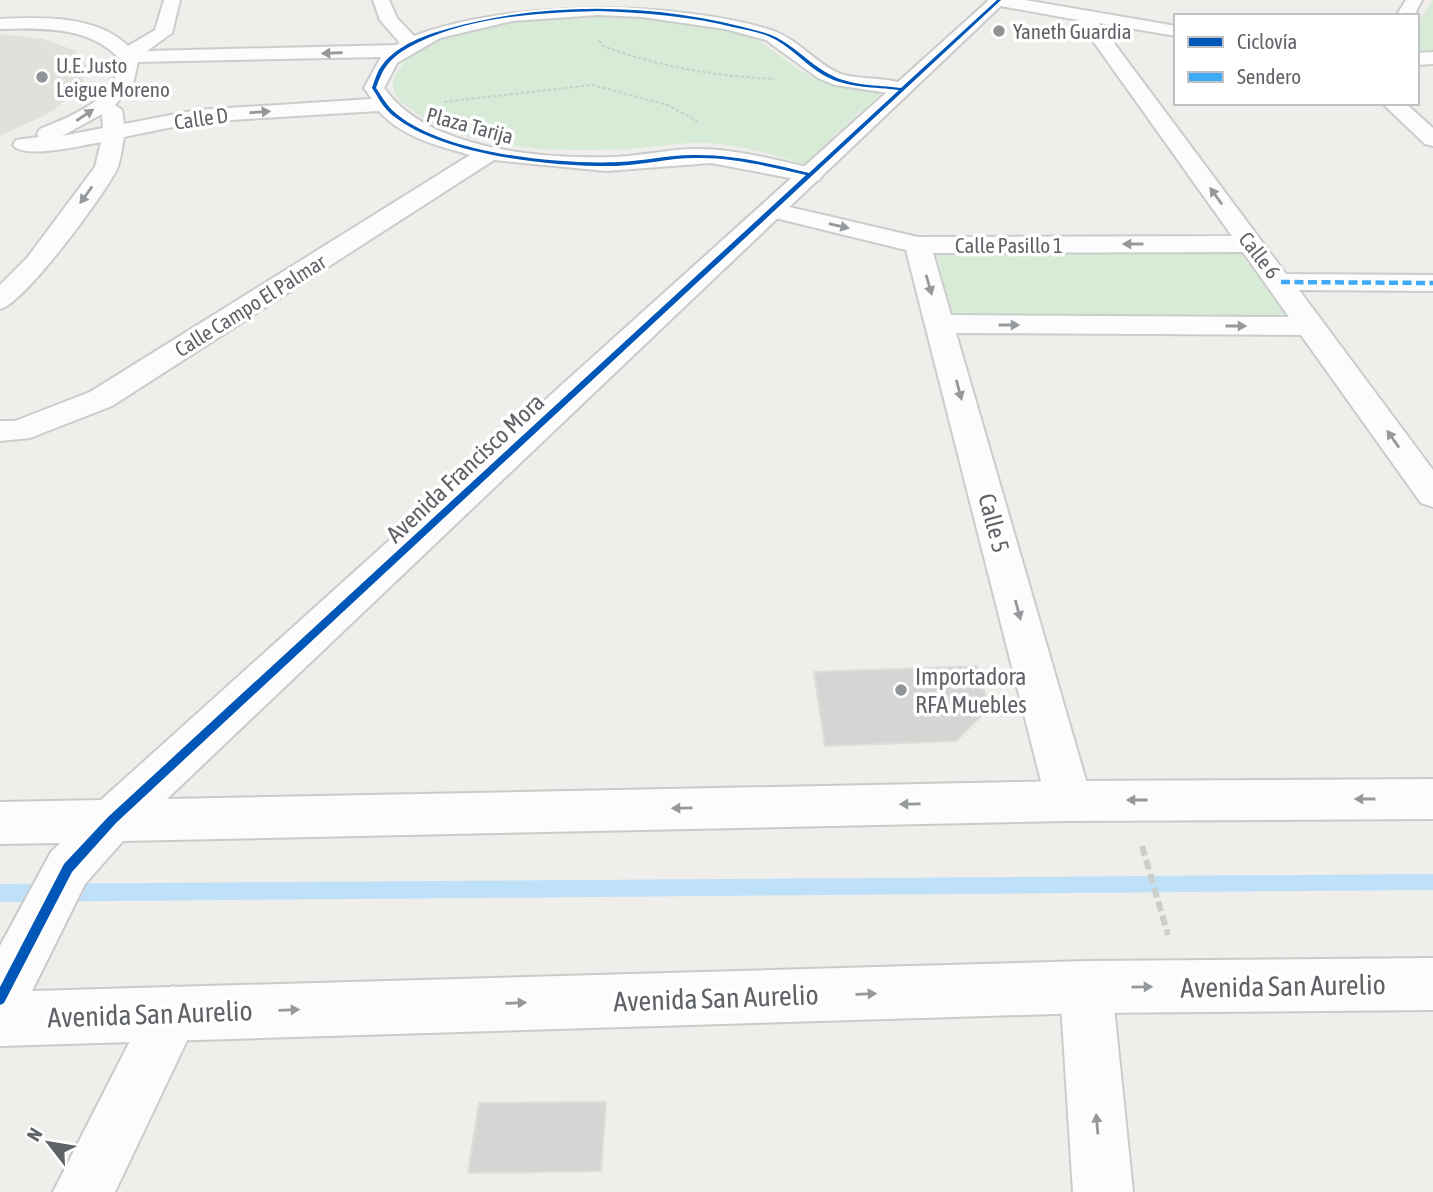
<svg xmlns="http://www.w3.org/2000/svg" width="1433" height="1192" font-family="'Asap Condensed',sans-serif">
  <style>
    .education { fill: #e2e0da }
    .green { fill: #d8ebd6 }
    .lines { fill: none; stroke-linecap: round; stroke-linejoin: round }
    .stream { fill: #bfe0f9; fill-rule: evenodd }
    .building { fill: #d6d5d3; stroke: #deddd9; stroke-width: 2 }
    .street-casing { stroke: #cbcccc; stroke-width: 4 }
    .secondary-casing { stroke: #cacacb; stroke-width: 4 }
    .path-far1 { stroke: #cacfcc; stroke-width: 2; stroke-dasharray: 3.5 2; stroke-linecap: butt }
    .path { stroke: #cacfcc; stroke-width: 6; stroke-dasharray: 10 4.5; stroke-linecap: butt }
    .street { fill: #fdfcfc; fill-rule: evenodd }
    .secondary { fill: #fdfcfc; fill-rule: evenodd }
    .quiet { stroke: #3fa9f5; stroke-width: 4.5; stroke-dasharray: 9 4.5; stroke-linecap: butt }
    .cycleway-casing { stroke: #fff; stroke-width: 4 }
    .cycleway { fill: #0057b8; fill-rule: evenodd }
    .oneway { fill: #96999c }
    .poi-dot { fill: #919496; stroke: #fff; stroke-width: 2.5 }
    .labels { text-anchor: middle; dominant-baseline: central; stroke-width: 7; stroke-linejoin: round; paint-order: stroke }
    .far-poi-label { font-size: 21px; fill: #5f6368; stroke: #fff; text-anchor: start }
    .far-street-label { font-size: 21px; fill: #5f6368; stroke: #fff }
    .street-label { font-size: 24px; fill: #5f6368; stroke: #fff }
    .poi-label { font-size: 24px; fill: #5f6368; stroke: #fff; text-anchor: start }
    .near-street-label { font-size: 28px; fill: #5f6368; stroke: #fff }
  </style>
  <rect width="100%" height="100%" fill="#efeeea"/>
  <path class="education" d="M0,34l43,5 31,11 13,16 -7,22 -29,24 -51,24z"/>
  <path class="green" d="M1433,0v55h-16v-31z
    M562,12c57,3 122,1 177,20 24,8 39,23 59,37 25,17 60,17 89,19l-83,76c-31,-9 -65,-20 -98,-21 -24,-1 -49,4 -74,6 -63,3 -163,3 -216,-36 -7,-5 -19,-12 -22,-22 -3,-9 1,-17 7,-24 31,-44 111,-47 161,-55z
    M1239,250l48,68 -334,-2 -18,-65z"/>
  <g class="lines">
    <path class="stream" d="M1433,874v16l-1433,12v-18z"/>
  </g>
  <path class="building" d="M977,666l12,42 -33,33 -131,5 -11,-74z
    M606,1102l-5,69 -133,2 11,-70z"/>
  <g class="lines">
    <defs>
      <path id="street" d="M164,0h16l-8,33 -25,18 249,-6 4,-2 -20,-23 -7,-20h16l8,18 17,18c94,-36 264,-36 360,-5 26,10 42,33 67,43 16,6 63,3 71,15l-10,6 -67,-10 -17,-7 -52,-38 -41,-11 -83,-12 -44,-2 -86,6 -72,17 -43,25 -13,25c44,63 160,71 232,69 26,-1 53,-8 79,-8 40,0 78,10 116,19l8,2 4,5 -4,5 -8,2 -100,-19 -105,8 -112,-11 -382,246 -82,32 -30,3v-20h15l75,-29 380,-237c-31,-9 -69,-18 -91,-44l-182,11 -73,15c-2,10 -3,23 -7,32 -12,25 -93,135 -117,140v-24l27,-27 68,-91 6,-25c-17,3 -78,18 -88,3l3,-5 23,-3 -2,-3 3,-5c32,-13 80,-31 79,-71 -31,-32 -78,-30 -119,-29v-10c41,-2 97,-4 128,27l27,-16zM381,57l-17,31 8,11 -175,11 -73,14 -2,-14 -7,-5 18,-21 5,-22zM102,114l1,14 -41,8z
        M987,0h38l151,26v10l-77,-13 187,251 147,1v16l-134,-1 134,180v37l-12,-4 -120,-168 -345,-2 136,468 -7,14 -16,6 -16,-6 -7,-14 -140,-551 -143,-35 -3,-5 3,-5 9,-2 146,34 314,-1 -154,-216 -83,-15zM1243,252l46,65 -338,-2 -18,-62z
        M1406,0h16l-8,16h-18z
        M1433,52v12l-16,1v-12z
        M1382,103h23l28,25v18l-8,-2z
        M1086,961l19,7 7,19 21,205h-60l-13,-205 7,-19z
        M173,986l19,8 8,19 -85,179h-62l101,-198z"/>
      <path id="secondary" d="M989,0h18l-840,799 902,-18 364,-2v40l-364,2 -946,20 -38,43 -53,107 1054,-30 347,-3v52l-347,3 -1086,33v-100l51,-94 9,-9 -60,1v-42l101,-2z"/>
    </defs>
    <use href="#street" class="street-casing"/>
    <use href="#secondary" class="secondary-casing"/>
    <path class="path-far1" d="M599,40l4,6c56,21 112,30 172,33
      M444,102l148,-17 76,20 32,18"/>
    <path class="path" d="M1142,846l26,89"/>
    <use href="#street" class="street"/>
    <use href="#secondary" class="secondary"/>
    <path class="quiet" d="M1281,282l152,1"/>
    <defs>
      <path id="cycleway" d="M997,0h4l-885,823 -44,49 -68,131 -4,2v-18l64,-123 44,-47 698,-642c-36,-8 -73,-18 -111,-17 -26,0 -52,7 -79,8 -61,1 -167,-10 -217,-46 -4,-3 -9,-6 -12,-10 -6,-6 -10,-15 -15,-22 3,-8 5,-17 11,-24 15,-19 42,-29 64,-35 101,-29 215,-26 315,3 27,7 43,29 67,42 21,12 49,11 72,14zM598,11c47,2 93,5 139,17 10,2 21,4 31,8 22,9 37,29 57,40 22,12 50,11 74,14l-90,83c-37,-9 -74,-18 -111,-18 -27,-1 -53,6 -80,7 -61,3 -181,-9 -226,-52 -6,-6 -11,-15 -16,-22 3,-8 6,-17 12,-24 8,-10 19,-16 31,-22 55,-26 119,-29 179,-31z"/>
    </defs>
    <use href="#cycleway" class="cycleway-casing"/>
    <use href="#cycleway" class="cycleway"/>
  </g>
  <defs><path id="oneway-solid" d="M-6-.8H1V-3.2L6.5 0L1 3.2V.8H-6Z" transform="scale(1.75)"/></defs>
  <g class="oneway">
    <use href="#oneway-solid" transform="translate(332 53) rotate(178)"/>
    <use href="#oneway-solid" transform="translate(260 112) rotate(-4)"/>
    <use href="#oneway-solid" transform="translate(85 115) rotate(-34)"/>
    <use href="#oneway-solid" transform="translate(86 195) rotate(126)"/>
    <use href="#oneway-solid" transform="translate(1216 196) rotate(-126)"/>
    <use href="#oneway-solid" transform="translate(839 226) rotate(13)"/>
    <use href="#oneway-solid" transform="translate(1133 244) rotate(180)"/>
    <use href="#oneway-solid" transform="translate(929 285) rotate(74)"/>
    <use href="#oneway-solid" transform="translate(1009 325)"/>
    <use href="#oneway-solid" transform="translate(1236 326)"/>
    <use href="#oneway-solid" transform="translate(959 390) rotate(75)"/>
    <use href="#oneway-solid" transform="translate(1393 439) rotate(-125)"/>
    <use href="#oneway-solid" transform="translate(1018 610) rotate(75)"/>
    <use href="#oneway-solid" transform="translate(1365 799) rotate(180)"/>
    <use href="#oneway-solid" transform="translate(1137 800) rotate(180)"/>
    <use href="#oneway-solid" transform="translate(910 804) rotate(179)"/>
    <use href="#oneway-solid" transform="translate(682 808) rotate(179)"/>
    <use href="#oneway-solid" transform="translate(1142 987) rotate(-1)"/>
    <use href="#oneway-solid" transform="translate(866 994) rotate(-2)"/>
    <use href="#oneway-solid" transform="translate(516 1003) rotate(-2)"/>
    <use href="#oneway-solid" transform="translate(289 1010) rotate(-2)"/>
    <use href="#oneway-solid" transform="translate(1097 1124) rotate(-95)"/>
  </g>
  <g class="poi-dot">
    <circle cx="999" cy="31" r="7"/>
    <circle cx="42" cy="77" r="7"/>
    <circle cx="901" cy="690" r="7"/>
  </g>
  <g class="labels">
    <g class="far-poi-label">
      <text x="1013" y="31">Yaneth Guardia</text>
      <text x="56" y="65">U.E. Justo<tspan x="56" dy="24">Leigue Moreno</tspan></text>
    </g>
    <g class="far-street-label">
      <text transform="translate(201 118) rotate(-8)">Calle D</text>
      <text transform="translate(470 125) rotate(15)">Plaza Tarija</text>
      <text x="1009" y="245">Calle Pasillo 1</text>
      <text transform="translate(1260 255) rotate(52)">Calle 6</text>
      <text transform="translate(250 305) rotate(-32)">Calle Campo El Palmar</text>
    </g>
    <g class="street-label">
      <text transform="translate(465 468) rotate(-43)">Avenida Francisco Mora</text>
      <text transform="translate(994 523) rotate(75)">Calle 5</text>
    </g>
    <g class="poi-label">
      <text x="915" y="676">Importadora<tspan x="915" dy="28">RFA Muebles</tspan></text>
    </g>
    <g class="near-street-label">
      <text transform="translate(1283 986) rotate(-1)">Avenida San Aurelio</text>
      <text transform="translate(716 998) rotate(-2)">Avenida San Aurelio</text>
      <text transform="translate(150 1014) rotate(-2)">Avenida San Aurelio</text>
    </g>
  </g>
  <rect x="1174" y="14" width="245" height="91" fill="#ffffff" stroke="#bfc1c3" stroke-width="2"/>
  <rect x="1188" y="37" width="35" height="10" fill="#0057b8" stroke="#bfc1c3" stroke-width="2"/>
  <text x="1237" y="49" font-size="21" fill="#5f6368">Ciclovía</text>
  <rect x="1188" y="72" width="35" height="10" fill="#3fa9f5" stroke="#bfc1c3" stroke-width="2"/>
  <text x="1237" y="84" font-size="21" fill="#5f6368">Sendero</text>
  <g transform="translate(49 1143) rotate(301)" stroke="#ffffff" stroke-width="5" paint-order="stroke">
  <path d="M0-5L12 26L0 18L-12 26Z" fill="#5f6368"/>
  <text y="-10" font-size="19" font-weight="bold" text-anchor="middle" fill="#5f6368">N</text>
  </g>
</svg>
